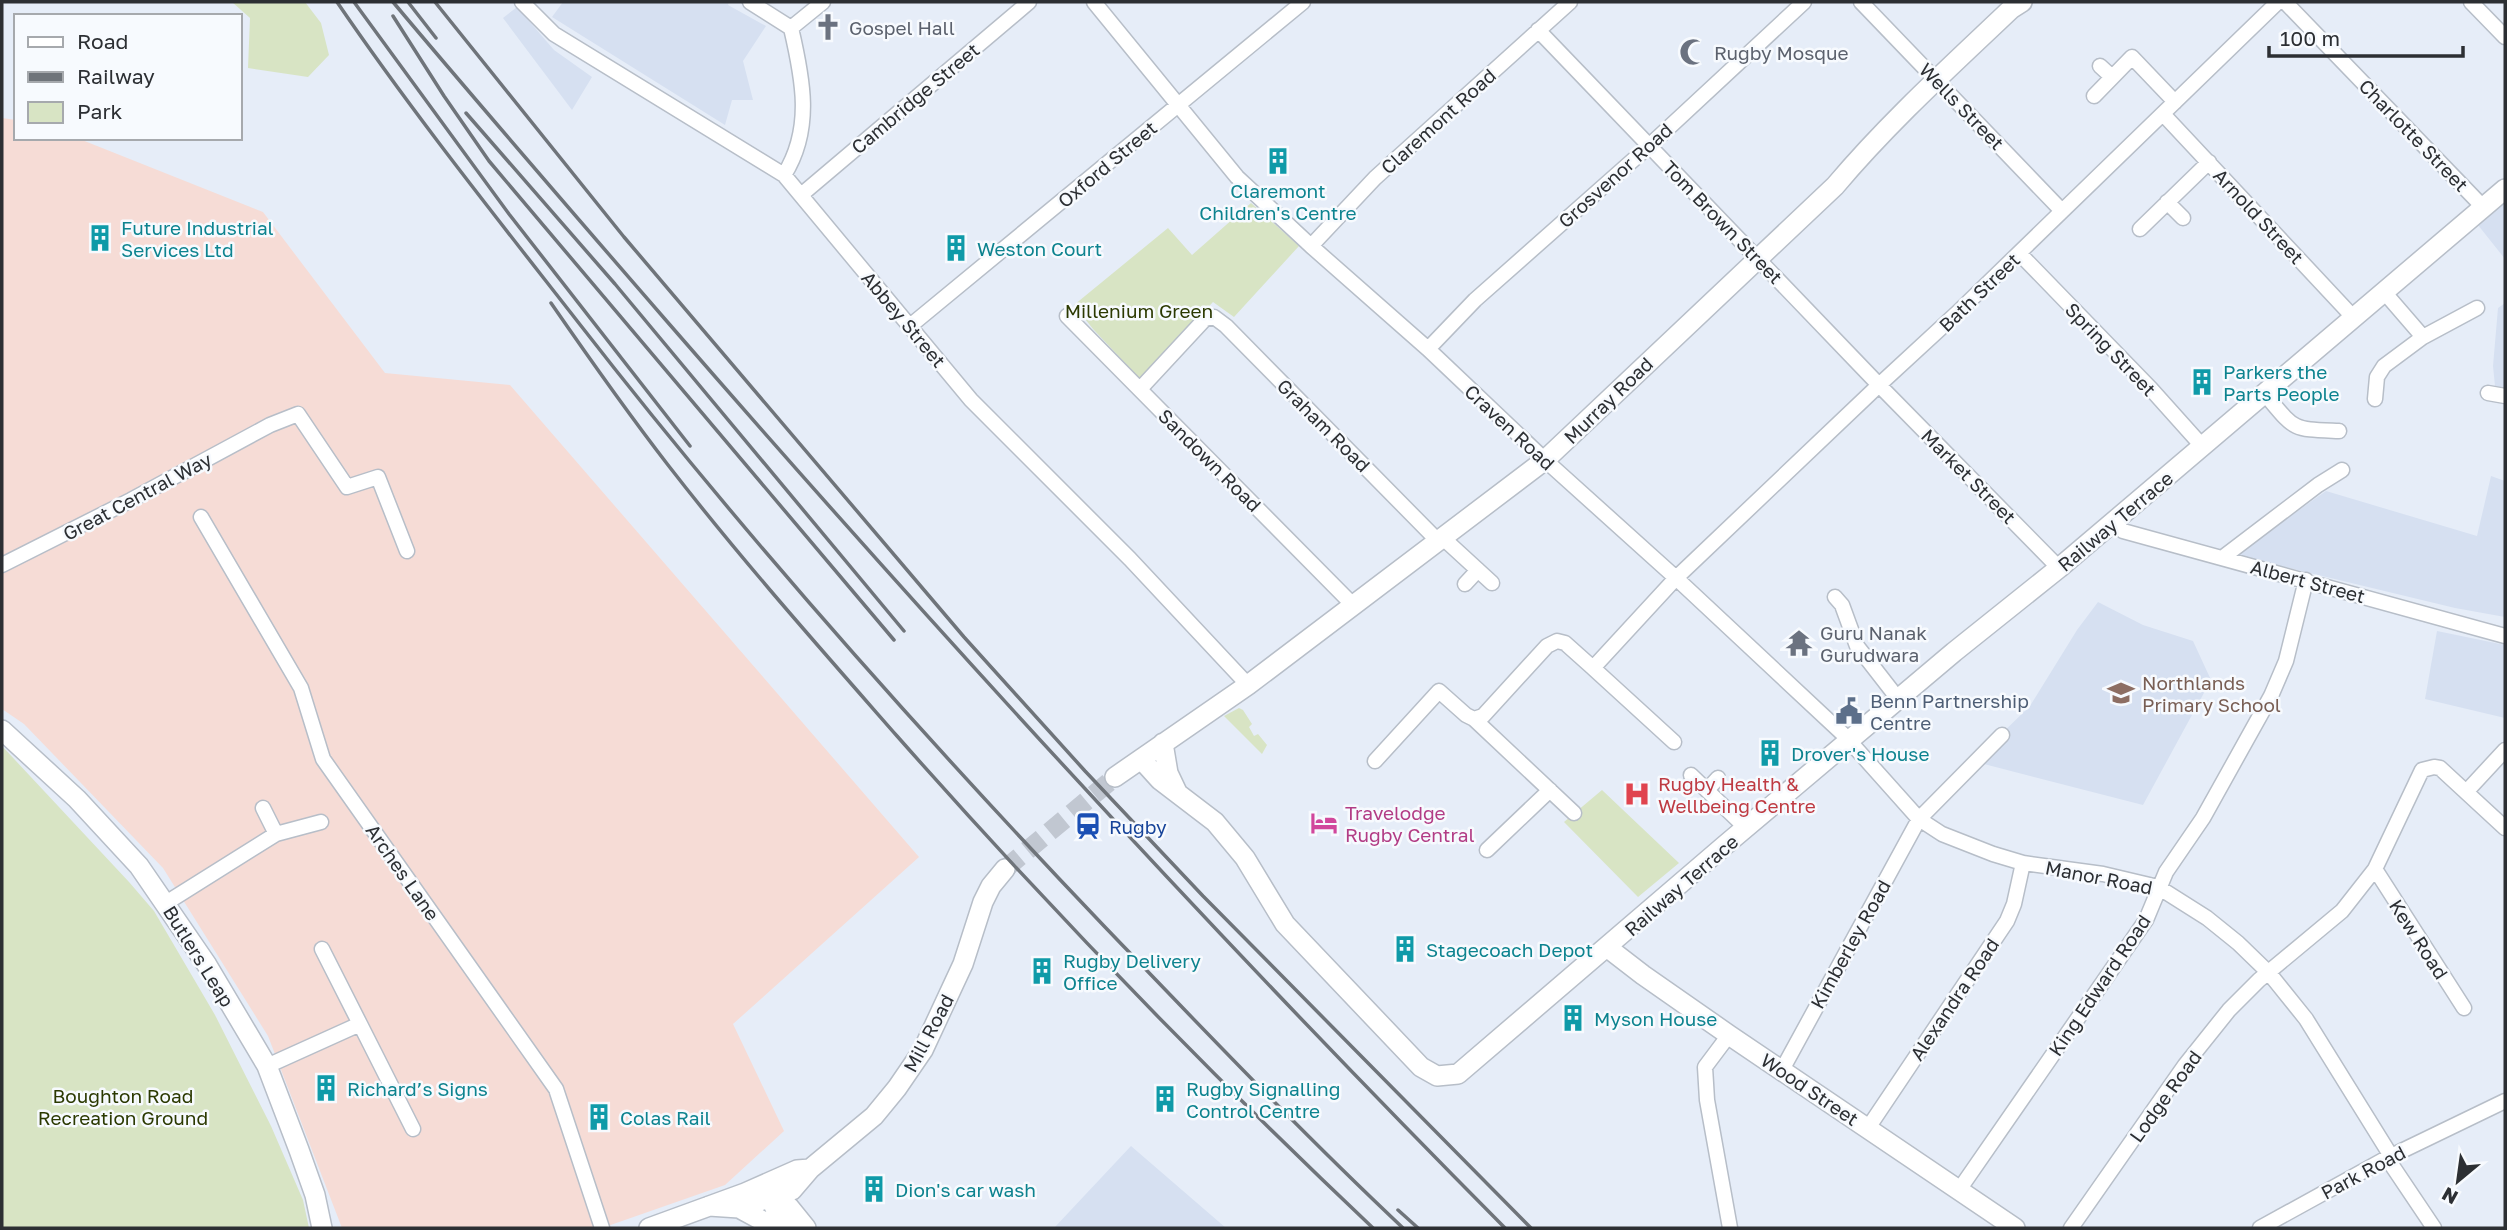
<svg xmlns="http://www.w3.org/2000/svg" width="2507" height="1230" font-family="'Golos Text',sans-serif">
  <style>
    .built { fill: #d6e0f1 }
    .industrial { fill: #f6dcd6 }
    .green { fill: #d8e4c4 }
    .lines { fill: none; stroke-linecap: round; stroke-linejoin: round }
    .secondary-tunnel { stroke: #c1c7d1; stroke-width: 19; stroke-dasharray: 19 10; stroke-linecap: butt }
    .street-casing { stroke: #b7bec8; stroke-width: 17 }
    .secondary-casing { stroke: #b7bec8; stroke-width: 22 }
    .street { stroke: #fff; stroke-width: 14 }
    .secondary { stroke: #fff; stroke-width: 19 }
    .rail { stroke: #6f747a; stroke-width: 3.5 }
    .labels { text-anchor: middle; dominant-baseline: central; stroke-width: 5; stroke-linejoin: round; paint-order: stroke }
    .worship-label { font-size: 19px; fill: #5b616d; stroke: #f7fafe; text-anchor: start }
    .street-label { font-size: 19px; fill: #2c2f33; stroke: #f7fafe }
    .culture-label { font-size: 19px; fill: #0d838f; stroke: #f7fafe; text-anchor: start }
    .park-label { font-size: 19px; fill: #2b3901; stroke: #f7fafe }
    .education-label { font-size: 19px; fill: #785e54; stroke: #f7fafe; text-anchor: start }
    .service-label { font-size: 19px; fill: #4e5e75; stroke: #f7fafe; text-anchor: start }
    .health-label { font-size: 19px; fill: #be3a42; stroke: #f7fafe; text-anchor: start }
    .hotel-label { font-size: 19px; fill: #b23c85; stroke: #f7fafe; text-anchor: start }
    .transit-label { font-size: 19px; fill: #164399; stroke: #f7fafe; text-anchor: start }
  </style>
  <rect width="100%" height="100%" fill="#e6edf8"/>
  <path class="built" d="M563,2h166l-1,3 38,21 -23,35 10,39h-21l-7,25 -173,-108z
    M517,7l37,43 38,27 -20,33 -69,-92z
    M2505,199v60l-27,-34z
    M2505,303v86l-10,-3 -2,-20 5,-58z
    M2491,476l14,5v136l-50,-9 -220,-53 91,-64 151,45z
    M2098,602l45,23 50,16 18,39 -68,125 -159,-41 9,-22 37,-36 47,-76z
    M2437,631l68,14v73l-80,-19z
    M1131,1146l95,82h-172z"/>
  <path class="industrial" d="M2,118l14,2v18h61l186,74 122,161 125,12 409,472 -186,167 51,107 -59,54 -123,43h-260l-74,-192 -105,-168 -139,-144 -22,-15z"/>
  <path class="green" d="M232,2h73l16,21 8,32 -21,22 -60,-9 2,-50z
    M1251,203l48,43 -65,71 -21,-15 -73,77 -47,-50 -19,-24 94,-77 24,27z
    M1239,708l4,2 9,14 -3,3 5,9 4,-2 9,11 -5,9 -38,-38z
    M2,746l127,136 25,29 61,104 56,111 32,74 6,28h-307z
    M1602,790l77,73 -41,34 -74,-75z"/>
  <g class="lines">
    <path class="secondary-tunnel" d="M1005,869l110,-92"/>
    <defs>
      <path id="street" d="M522,2l32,32 230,141 187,225 159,159 118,126
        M750,2l41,26c12,51 22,101 -7,147
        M1094,2l143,175 74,69 117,103 117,111 131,118 168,157 75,84 23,15 51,20 30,9 80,11 55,13 49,31 31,25 31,30 37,46 85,137
        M1861,2l201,209
        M2285,2l199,206
        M2471,2l34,35
        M791,28l32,-26
        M1538,30l341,355 180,183
        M2100,66l12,11
        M2094,96l38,-39 43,45
        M2163,114l191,204
        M801,195l228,-193
        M2167,202l16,16
        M2140,229l69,-67
        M1311,246l64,-68 195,-176
        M2019,253l132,136 52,58
        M2385,293l38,44 54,-29
        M1067,316l286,289
        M910,326l393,-324
        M1428,349l47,-49 174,-154 155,-144
        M1140,389l65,-70 9,-2 12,9 212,215
        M2488,393l17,3
        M2265,394c31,37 26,35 74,37
        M2375,399l2,-22 7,-11 39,-29
        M201,517l100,171 22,71 233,330 46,139
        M2113,522l10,9 382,105
        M1443,538l49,45
        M2222,558l96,-73 24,-15
        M2,565l129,-65 139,-75 28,-11 49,73 31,-10 29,74
        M1465,584l13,-14
        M1835,597l7,8 15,41 42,54
        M1593,668l81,74
        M1474,719l100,94
        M1375,761l64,-70 27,24 8,4 9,-3 64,-70 10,-5 8,2 28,25 83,-90 203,-193 77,-71 322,-312
        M1691,775l55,53
        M1707,790l11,-12
        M2467,791l38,-41
        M263,808l13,26
        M1487,850l63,-60
        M2375,869l89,139
        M166,903l110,-69 45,-12
        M322,949l38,75
        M1729,1035l-24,32 2,33 23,128
        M267,1066l93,-42 53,105
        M1782,1070l137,-251 83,-84
        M1868,1128l139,-207 7,-17 9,-41
        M2387,1158l47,70
        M1959,1190l187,-270 20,-48 37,-54 68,-122 15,-35 20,-81
        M2071,1228l114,-163 44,-55 30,-30 83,-69 33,-42 47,-99 12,-3 6,1 65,60
        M2260,1228l127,-70 118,-57"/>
      <path id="secondary" d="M2,730l75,69 62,67 68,99 60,101 32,84 16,45 7,33
        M1163,743l5,30 9,19
        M1141,759l19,21 55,42 30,36 40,66 136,143 16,9 21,-2 266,-228 230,-194 105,-84 446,-379
        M1115,777l133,-92 297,-225 290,-274c54,-64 116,-120 176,-177l11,-7
        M1608,948l35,27 86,60 286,193
        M769,1195l15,33
        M763,1198l26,9 17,21
        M709,1206l30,2 53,-18 18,-21 64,-53 23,-28 26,-38 40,-86 20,-62 8,-16 14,-17
        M739,1208l37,20
        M649,1228l96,-35 52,-23 13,-1"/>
    </defs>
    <use href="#street" class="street-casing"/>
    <use href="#secondary" class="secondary-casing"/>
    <use href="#street" class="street"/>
    <use href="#secondary" class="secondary"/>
    <path class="rail" d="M337,2c75,110 159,215 241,320 164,211 341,410 526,604 98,102 196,205 299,302
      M354,2l155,212 181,232
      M393,2c89,106 180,211 271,316 271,312 550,617 841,910
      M408,2l28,36
      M435,2l189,235 340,400 121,134 118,125 328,332
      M393,16l51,80 45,65 405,479
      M466,113l149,171 289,347
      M551,303c38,55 76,109 117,162 72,93 151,182 229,271 151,171 310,335 476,492
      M1398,1210l20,18"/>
  </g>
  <defs>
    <symbol id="church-bare" viewBox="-9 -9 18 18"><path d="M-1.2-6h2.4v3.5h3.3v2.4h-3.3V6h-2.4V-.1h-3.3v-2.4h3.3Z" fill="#6b7280" stroke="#f7fafe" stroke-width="2.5" paint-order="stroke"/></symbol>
    <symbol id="mosque-bare" viewBox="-9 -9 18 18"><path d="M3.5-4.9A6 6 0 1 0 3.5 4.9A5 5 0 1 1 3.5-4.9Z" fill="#6b7280" stroke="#f7fafe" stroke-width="2.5" paint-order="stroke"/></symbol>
    <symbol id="building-bare" viewBox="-9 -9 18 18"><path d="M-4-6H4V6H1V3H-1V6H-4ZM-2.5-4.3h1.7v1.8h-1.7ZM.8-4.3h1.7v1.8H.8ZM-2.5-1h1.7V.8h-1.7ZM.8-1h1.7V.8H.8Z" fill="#0f9aa8" stroke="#f7fafe" stroke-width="2.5" paint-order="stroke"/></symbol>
    <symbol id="temple-bare" viewBox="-9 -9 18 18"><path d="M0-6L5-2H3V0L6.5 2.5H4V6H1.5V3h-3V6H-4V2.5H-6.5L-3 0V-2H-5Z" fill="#6b7280" stroke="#f7fafe" stroke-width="2.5" paint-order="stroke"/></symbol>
    <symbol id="school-bare" viewBox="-9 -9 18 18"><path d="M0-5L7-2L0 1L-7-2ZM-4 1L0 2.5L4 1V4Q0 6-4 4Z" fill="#8d6e63" stroke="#f7fafe" stroke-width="2.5" paint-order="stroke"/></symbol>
    <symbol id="civic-bare" viewBox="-9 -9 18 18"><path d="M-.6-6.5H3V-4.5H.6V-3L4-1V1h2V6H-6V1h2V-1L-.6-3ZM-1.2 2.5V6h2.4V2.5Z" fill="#5c6f8a" stroke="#f7fafe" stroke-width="2.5" paint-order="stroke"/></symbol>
    <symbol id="hospital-bare" viewBox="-9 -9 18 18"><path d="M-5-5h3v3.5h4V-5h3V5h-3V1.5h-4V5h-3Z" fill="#e0444e" stroke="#f7fafe" stroke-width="2.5" paint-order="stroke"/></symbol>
    <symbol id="hotel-bare" viewBox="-9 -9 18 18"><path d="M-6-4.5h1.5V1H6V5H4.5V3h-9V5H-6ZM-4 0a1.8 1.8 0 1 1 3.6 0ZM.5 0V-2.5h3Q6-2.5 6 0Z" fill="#d1479c" stroke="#f7fafe" stroke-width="2.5" paint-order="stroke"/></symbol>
    <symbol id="station-bare" viewBox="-9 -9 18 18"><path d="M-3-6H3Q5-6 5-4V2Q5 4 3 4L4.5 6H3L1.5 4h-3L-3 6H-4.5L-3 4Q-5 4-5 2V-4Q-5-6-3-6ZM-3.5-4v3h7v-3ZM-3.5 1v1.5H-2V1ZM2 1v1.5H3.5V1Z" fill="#1a4fb4" stroke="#f7fafe" stroke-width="2.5" paint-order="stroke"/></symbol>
  </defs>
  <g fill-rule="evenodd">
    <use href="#church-bare" x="809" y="8" width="38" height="38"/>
    <use href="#mosque-bare" x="1674" y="33" width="38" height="38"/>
    <use href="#building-bare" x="1259" y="142" width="38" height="38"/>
    <use href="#building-bare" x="81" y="219" width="38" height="38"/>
    <use href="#building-bare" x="937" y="229" width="38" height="38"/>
    <use href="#building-bare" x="2183" y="363" width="38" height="38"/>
    <use href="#temple-bare" x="1780" y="624" width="38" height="38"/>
    <use href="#school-bare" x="2102" y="674" width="38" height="38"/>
    <use href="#civic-bare" x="1830" y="692" width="38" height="38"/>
    <use href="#building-bare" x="1751" y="734" width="38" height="38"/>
    <use href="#hospital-bare" x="1618" y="775" width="38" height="38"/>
    <use href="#hotel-bare" x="1305" y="804" width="38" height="38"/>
    <use href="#station-bare" x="1069" y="807" width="38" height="38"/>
    <use href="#building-bare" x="1386" y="930" width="38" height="38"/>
    <use href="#building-bare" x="1023" y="952" width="38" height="38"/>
    <use href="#building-bare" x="1554" y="999" width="38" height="38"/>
    <use href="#building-bare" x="307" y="1069" width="38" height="38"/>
    <use href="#building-bare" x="1146" y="1080" width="38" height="38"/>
    <use href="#building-bare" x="580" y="1098" width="38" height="38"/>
    <use href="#building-bare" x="855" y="1170" width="38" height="38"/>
  </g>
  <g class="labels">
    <g class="worship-label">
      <text x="849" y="27">Gospel Hall</text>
      <text x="1714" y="52">Rugby Mosque</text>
      <text x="1820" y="632">Guru Nanak<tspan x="1820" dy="22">Gurudwara</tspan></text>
    </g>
    <g class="street-label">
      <text transform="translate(915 98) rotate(-40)">Cambridge Street</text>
      <text transform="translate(1962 106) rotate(46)">Wells Street</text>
      <text transform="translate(1438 121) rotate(-42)">Claremont Road</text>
      <text transform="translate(2414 135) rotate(46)">Charlotte Street</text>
      <text transform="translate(1107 164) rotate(-40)">Oxford Street</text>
      <text transform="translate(1615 175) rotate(-42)">Grosvenor Road</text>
      <text transform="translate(2259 216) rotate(47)">Arnold Street</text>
      <text transform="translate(1723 222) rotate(46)">Tom Brown Street</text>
      <text transform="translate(1979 292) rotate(-44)">Bath Street</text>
      <text transform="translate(904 319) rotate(50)">Abbey Street</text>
      <text transform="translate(2111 349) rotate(46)">Spring Street</text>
      <text transform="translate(1608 400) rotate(-44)">Murray Road</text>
      <text transform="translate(1324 425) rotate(45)">Graham Road</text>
      <text transform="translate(1510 427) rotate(43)">Craven Road</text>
      <text transform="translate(1210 460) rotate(45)">Sandown Road</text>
      <text transform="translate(1969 476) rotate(45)">Market Street</text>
      <text transform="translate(137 496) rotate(-28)">Great Central Way</text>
      <text transform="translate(2115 521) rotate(-40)">Railway Terrace</text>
      <text transform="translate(2308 581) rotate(15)">Albert Street</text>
      <text transform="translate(403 872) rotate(55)">Arches Lane</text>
      <text transform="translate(2099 877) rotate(11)">Manor Road</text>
      <text transform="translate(1681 885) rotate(-41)">Railway Terrace</text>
      <text transform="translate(2419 939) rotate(57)">Kew Road</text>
      <text transform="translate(1850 944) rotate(-61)">Kimberley Road</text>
      <text transform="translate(199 956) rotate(58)">Butlers Leap</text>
      <text transform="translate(2099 985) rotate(-56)">King Edward Road</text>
      <text transform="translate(1954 999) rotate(-56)">Alexandra Road</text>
      <text transform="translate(928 1033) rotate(-62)">Mill Road</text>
      <text transform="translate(1810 1089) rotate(34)">Wood Street</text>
      <text transform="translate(2165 1096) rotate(-54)">Lodge Road</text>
      <text transform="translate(2363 1172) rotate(-28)">Park Road</text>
    </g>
    <g class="culture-label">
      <text x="1278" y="190" text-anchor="middle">Claremont<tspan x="1278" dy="22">Children's Centre</tspan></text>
      <text x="121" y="227">Future Industrial<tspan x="121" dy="22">Services Ltd</tspan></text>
      <text x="977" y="248">Weston Court</text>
      <text x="2223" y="371">Parkers the<tspan x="2223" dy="22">Parts People</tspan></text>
      <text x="1791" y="753">Drover's House</text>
      <text x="1426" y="949">Stagecoach Depot</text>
      <text x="1063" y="960">Rugby Delivery<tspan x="1063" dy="22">Office</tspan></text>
      <text x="1594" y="1018">Myson House</text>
      <text x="347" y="1088">Richard’s Signs</text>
      <text x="1186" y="1088">Rugby Signalling<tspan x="1186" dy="22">Control Centre</tspan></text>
      <text x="620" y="1117">Colas Rail</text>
      <text x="895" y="1189">Dion's car wash</text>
    </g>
    <g class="park-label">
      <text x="1139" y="310">Millenium Green</text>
      <text x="123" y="1095">Boughton Road<tspan x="123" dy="22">Recreation Ground</tspan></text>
    </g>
    <g class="education-label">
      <text x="2142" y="682">Northlands<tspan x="2142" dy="22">Primary School</tspan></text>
    </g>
    <g class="service-label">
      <text x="1870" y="700">Benn Partnership<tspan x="1870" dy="22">Centre</tspan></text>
    </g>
    <g class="health-label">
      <text x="1658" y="783">Rugby Health &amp;<tspan x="1658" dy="22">Wellbeing Centre</tspan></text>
    </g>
    <g class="hotel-label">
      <text x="1345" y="812">Travelodge<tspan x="1345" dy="22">Rugby Central</tspan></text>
    </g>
    <g class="transit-label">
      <text x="1109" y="826">Rugby</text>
    </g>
  </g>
  <rect width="2507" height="1230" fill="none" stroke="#2c2f33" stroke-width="7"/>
  <rect x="14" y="14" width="228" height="126" fill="#f7fafe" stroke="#a6a9ad" stroke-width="2"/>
  <rect x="28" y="37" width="35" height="10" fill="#ffffff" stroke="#a6a9ad" stroke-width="2"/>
  <text x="77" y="49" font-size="21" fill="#2c2f33">Road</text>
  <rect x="28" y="72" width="35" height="10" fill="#6f747a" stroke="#a6a9ad" stroke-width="2"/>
  <text x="77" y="84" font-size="21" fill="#2c2f33">Railway</text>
  <rect x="28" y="102" width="35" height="21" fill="#d8e4c4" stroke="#a6a9ad" stroke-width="2"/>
  <text x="77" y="119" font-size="21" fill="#2c2f33">Park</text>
  <g transform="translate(2458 1181) rotate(209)" stroke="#f7fafe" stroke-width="5" paint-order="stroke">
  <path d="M0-5L12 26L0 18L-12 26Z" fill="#2c2f33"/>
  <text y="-10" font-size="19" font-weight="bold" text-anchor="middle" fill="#2c2f33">N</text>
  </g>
  <path d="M2269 46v10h194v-10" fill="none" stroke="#2c2f33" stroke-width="3.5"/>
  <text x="2280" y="46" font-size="21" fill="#2c2f33" stroke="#f7fafe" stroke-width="5" paint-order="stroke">100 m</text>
</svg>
